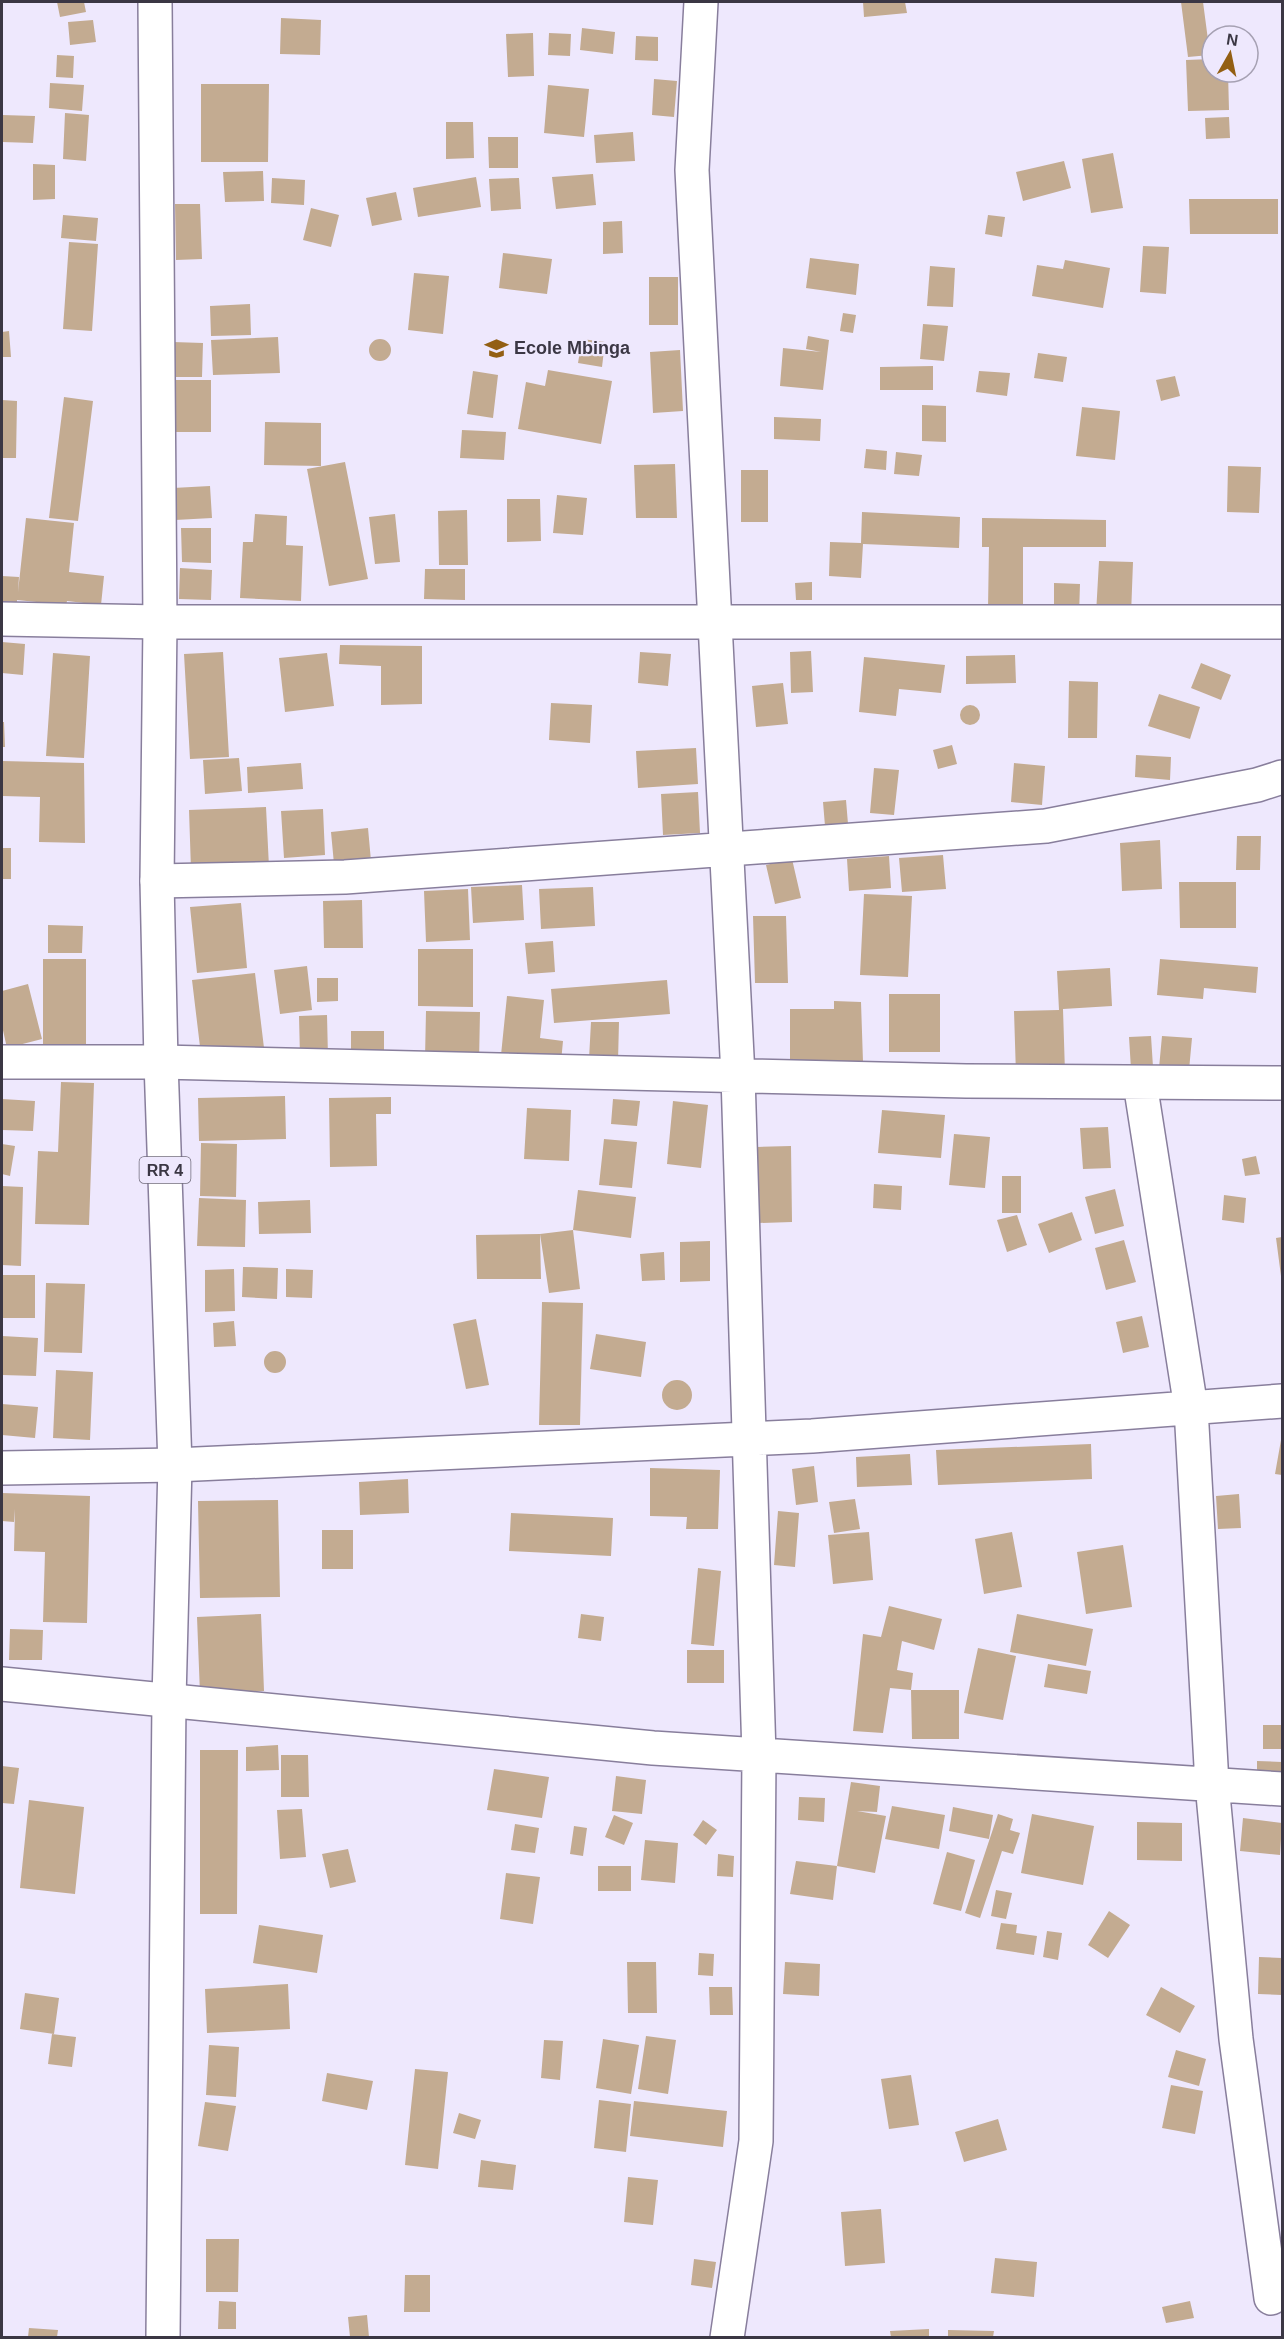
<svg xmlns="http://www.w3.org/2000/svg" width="1284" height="2339" font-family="Arial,sans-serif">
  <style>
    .building { fill: #c3ab91 }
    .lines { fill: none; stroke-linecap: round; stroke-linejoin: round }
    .minor-casing { stroke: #887e9c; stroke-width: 36 }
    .major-casing { stroke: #887e9c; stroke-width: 36 }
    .minor { stroke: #fff; stroke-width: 33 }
    .major { stroke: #fff; stroke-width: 33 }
    .labels { text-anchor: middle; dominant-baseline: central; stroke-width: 4.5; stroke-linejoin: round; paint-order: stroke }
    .shield { fill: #eee8fd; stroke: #716c7c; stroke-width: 1.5 }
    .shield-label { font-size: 16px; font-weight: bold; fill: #3b3744 }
    .poi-label { font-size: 18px; font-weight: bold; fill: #3b3744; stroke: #eee8fd; text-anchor: start }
  </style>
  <rect width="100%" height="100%" fill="#eee8fd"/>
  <path class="building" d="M57,2h27l2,10 -26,5z
    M863,2h42l2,11 -43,4z
    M1181,2h22l7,53 -22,2z
    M281,18l40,2 -1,35 -40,-1z
    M93,20l3,22 -26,3 -2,-23z
    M582,28l33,4 -2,22 -33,-4z
    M533,33l1,43 -26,1 -2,-43z
    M549,33l22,1 -1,22 -22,-1z
    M636,36l22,1v24l-23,-1z
    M57,55l17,1 -1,22 -17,-1z
    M1212,59v13h16l1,38 -41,1 -2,-51z
    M654,79l23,2 -3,36 -22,-2z
    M50,83l34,2 -2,26 -33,-3z
    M201,84h68l-1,78h-67z
    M548,85l41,4 -5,48 -40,-4z
    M65,113l24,2 -3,46 -23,-2z
    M2,115l33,1 -2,27 -31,-1z
    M1229,117l1,21 -24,1 -1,-21z
    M446,122h27l1,36 -28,1z
    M633,132l2,29 -39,2 -2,-28z
    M488,137h30v31h-29z
    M1113,153l10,55 -32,5 -9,-54z
    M1064,161l7,27 -48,13 -7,-29z
    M33,164l22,1v34l-22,1z
    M263,171l1,30 -39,1 -2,-30z
    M593,174l3,31 -40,4 -4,-32z
    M476,177l5,30 -63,10 -5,-29z
    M272,178l33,2 -1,25 -33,-2z
    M519,178l2,31 -30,2 -2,-32z
    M396,192l6,28 -30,6 -6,-28z
    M1189,199h89v35h-88z
    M175,204h25l2,55 -26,1z
    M311,208l28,7 -8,32 -28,-7z
    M63,215l35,3 -2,23 -35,-3z
    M988,215l17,2 -3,20 -17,-3z
    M622,221l1,32 -20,1v-32z
    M69,242l29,2 -6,87 -29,-2z
    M1143,246l26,1 -3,47 -26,-2z
    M503,253l49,6 -5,35 -48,-6z
    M810,258l49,6 -3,31 -50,-7z
    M1065,260l45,8 -7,40 -71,-12 5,-31 26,4z
    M930,266l25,2 -2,39 -26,-1z
    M414,273l35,3 -6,58 -35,-4z
    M649,277h29v48h-29z
    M250,304l1,31 -40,1 -1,-30z
    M843,313l13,2 -3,18 -13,-2z
    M923,324l25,2 -4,35 -24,-2z
    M9,331l2,26h-9v-25z
    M808,336l21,4 -6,50 -43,-4 3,-38 38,4 -15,-3z
    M278,337l2,36 -67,2 -2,-35z
    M582,339l23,3 -3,25 -24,-4z
    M369 350a11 11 0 1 1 22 0a11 11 0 1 1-22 0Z
    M173,342l30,1 -1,34h-30z
    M680,350l3,61 -30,2 -3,-61z
    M1038,353l29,4 -4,25 -29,-4z
    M933,366v24h-53v-23z
    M548,370l64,11 -11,63 -83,-15 8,-47 19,4z
    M473,371l25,4 -5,43 -26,-4z
    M979,371l31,2 -3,23 -31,-4z
    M1175,376l5,20 -19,5 -5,-21z
    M172,380h39v52h-39z
    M64,397l29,4 -15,120 -29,-3z
    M2,400l15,1 -1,57h-14z
    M922,405l24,1v36l-24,-1z
    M1082,407l38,4 -5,49 -39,-4z
    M774,417l47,2 -1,22 -46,-2z
    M265,422l56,1v43l-57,-1z
    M462,430l44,2 -2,28 -44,-2z
    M866,449l21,2 -1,19 -22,-2z
    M896,452l26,3 -3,21 -25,-2z
    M345,462l23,117 -39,7 -22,-117z
    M675,464l2,54h-41l-2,-53z
    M1228,466l33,1 -2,46 -32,-1z
    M741,470h27v52h-27z
    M210,486l2,32 -37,2 -2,-32z
    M557,495l30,3 -4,37 -30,-2z
    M507,499h33l1,42 -34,1z
    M467,510l1,55h-29l-1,-54z
    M862,512l98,5 -1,31 -96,-4 -2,34 -32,-2 1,-34 31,1z
    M255,514l32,2 -1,29 17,1 -2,55 -61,-3 3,-56h10z
    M395,514l5,48 -25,2 -6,-47z
    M26,518l48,5 -5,49 35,4 -3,29 -34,-4 -1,4 -49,-5v2l-15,-1v-25l17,1 -1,15z
    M982,518l124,2v27h-83v61h-35l1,-61h-7z
    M181,528h30v35l-29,-1z
    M1099,561l34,1 -2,53 -35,-1z
    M180,568l32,2 -1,30 -32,-1z
    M425,569h40v31l-41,-1z
    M812,582v18h-16l-1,-17z
    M1054,583l26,1 -1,31 -25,-1z
    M2,642l23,2 -2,31 -21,-2z
    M340,645l82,1v58l-41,1v-39l-42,-2z
    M811,651l2,41 -22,1 -1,-41z
    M223,652l6,105 -39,2 -6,-105z
    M640,652l31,2 -3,32 -30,-3z
    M53,653l37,3 -6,102 -38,-2z
    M327,653l7,53 -49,6 -6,-54z
    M1015,655l1,28 -50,1v-28z
    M864,657l81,8 -4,28 -42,-4 -3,27 -37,-4z
    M1201,663l30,12 -10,25 -30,-12z
    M1069,681l29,1 -1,56h-29z
    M783,683l5,41 -32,3 -4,-41z
    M1159,694l41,13 -10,32 -42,-13z
    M551,703l41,2 -2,38 -41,-3z
    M960 715a10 10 0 1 1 20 0a10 10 0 1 1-20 0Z
    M2,722h2l1,25h-3z
    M952,745l5,19 -19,5 -5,-19z
    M696,748l2,36 -60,4 -2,-37z
    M1136,755l35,2 -1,23 -35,-3z
    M239,758l3,33 -37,3 -2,-34z
    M2,761l82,2 1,80 -46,-1 1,-45 -38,-1z
    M301,763l2,26 -55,4 -1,-26z
    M1014,763l31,3 -3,39 -31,-3z
    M874,768l25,2 -5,45 -24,-2z
    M698,792l2,41 -37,2 -2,-41z
    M846,800l2,24 -23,2 -2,-24z
    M266,807l3,60 -78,3 -2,-60z
    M323,809l2,46 -41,3 -3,-47z
    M368,828l3,33 -37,3 -3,-32z
    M1237,836h24l-1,34h-24z
    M1160,840l2,49 -40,2 -2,-48z
    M2,848h9v31h-9z
    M943,855l3,34 -44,3 -3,-34z
    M889,856l2,32 -42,3 -2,-32z
    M792,859l9,39 -26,6 -9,-39z
    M1179,882h57v46h-56z
    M522,885l2,35 -51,3 -2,-36z
    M593,887l2,39 -54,3 -2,-40z
    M468,889l2,51 -44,2 -2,-51z
    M864,894l48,2 -4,81 -48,-2z
    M362,900l1,48h-39l-1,-47z
    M241,903l6,65 -50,5 -7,-66z
    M753,916h33l2,67h-33z
    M48,925l35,1 -1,27h-34z
    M553,941l2,31 -27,2 -3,-31z
    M418,949h55v58l-55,-1z
    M43,959h43v85l-43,1z
    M1160,959l98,8 -2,26 -52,-5 -1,11 -46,-4z
    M307,966l5,44 -32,4 -6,-44z
    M1110,968l2,38 -49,3 2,64 -49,2 -2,-64 45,-1 -2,-39z
    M255,973l9,75 -63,7 -9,-75z
    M317,978h21v23l-21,1z
    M667,980l3,34 -116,9 -3,-34z
    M28,984l14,55 -35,9 -5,-22v-35z
    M889,994h51v58h-51z
    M507,996l37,4 -4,38 23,3 -2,21 -60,-7z
    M834,1001l27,1 2,60h-73v-53h44z
    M426,1011l54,1 -1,50 -54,-3z
    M327,1015l1,42h-28l-1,-41z
    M591,1022h28l-1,39 -29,-2z
    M351,1031h33v29h-33z
    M1151,1036l2,31 -22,2 -2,-32z
    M1162,1036l30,2 -3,32 -30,-2z
    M61,1082l33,1 -5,142 -54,-1 3,-73 20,1z
    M285,1096l1,43 -87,2 -1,-43z
    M391,1097v17h-15l1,52 -47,1 -1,-69z
    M2,1099l33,2 -2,30 -31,-1z
    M613,1099l27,2 -3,25 -26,-2z
    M673,1101l35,4 -7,63 -34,-4z
    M527,1108l44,2 -2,51 -45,-2z
    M882,1110l63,5 -4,43 -63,-5z
    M1108,1127l3,41 -28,1 -3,-41z
    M954,1134l36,3 -5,51 -36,-3z
    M604,1139l33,3 -5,46 -33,-3z
    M201,1143l36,1 -1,53 -36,-1z
    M2,1144l13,2 -5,30 -8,-2z
    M791,1146l1,76 -34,1 -1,-76z
    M1256,1156l4,18 -15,2 -3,-17z
    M1002,1176h19v37h-19z
    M874,1184l28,2 -1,24 -28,-2z
    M2,1186l21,1 -2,79 -19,-1z
    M1115,1189l9,37 -29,8 -10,-37z
    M578,1190l58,7 -5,41 -58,-8z
    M1224,1195l22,3 -2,25 -22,-3z
    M199,1198l47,2 -1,47 -48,-1z
    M310,1200l1,33 -52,1 -1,-32z
    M1072,1212l10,28 -33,13 -11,-29z
    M1017,1215l10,30 -20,7 -10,-32z
    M573,1230l7,59 -31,4 -9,-59 1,45h-64l-1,-44 64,-1z
    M1282,1237v39h-1l-5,-38z
    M1124,1240l12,42 -30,8 -11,-42z
    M710,1241v40l-30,1v-40z
    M664,1252l1,28 -23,1 -2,-27z
    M243,1267l35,1 -1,31 -35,-2z
    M234,1269l1,42 -30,1v-42z
    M286,1269l27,1 -1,28 -26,-1z
    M2,1275h33v43h-33z
    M46,1283l39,1 -3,69 -38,-1z
    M542,1302l41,1 -3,122h-41z
    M1142,1316l7,31 -26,6 -7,-31z
    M476,1319l13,66 -23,4 -13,-65z
    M234,1321l2,25 -22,1 -1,-24z
    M596,1334l50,8 -5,35 -51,-8z
    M2,1336l36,2 -2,38 -34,-1z
    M264 1362a11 11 0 1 1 22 0a11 11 0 1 1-22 0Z
    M56,1370l37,2 -3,68 -37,-2z
    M662 1395a15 15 0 1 1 30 0a15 15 0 1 1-30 0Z
    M2,1404l36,3 -3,31 -33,-3z
    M1281,1440h1v35l-7,-1z
    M1091,1444l1,35 -154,6 -2,-35z
    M910,1454l2,31 -55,2 -1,-30z
    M814,1466l4,36 -22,3 -4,-36z
    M650,1468l70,2 -2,59h-32l1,-12 -37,-1z
    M408,1479l1,34 -49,2 -1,-33z
    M2,1493l88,3 -3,127 -44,-1 2,-70 -31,-1 1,-42 -1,13 -12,-1z
    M1239,1494l2,34 -23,1 -2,-33z
    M855,1499l5,30 -26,4 -5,-31z
    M278,1500l2,97 -80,1 -2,-97z
    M778,1511l21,2 -4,54 -21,-2z
    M511,1513l102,5 -2,38 -102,-5z
    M322,1530h31v39h-31z
    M869,1532l4,48 -40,4 -5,-49z
    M1012,1532l10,55 -38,7 -9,-55z
    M1123,1545l9,62 -46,7 -9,-62z
    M698,1568l23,3 -7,75 -23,-2z
    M889,1606l53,13 -8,31 -32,-9 -5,29 16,3 -2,17 -21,-2 -7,45 -30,-2 10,-97 18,3z
    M261,1614l3,77 -64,3 -3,-77z
    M581,1614l23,3 -3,24 -23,-3z
    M1017,1614l76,15 -7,37 -76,-14z
    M10,1629l33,1 -1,30h-33z
    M978,1648l38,8 -13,64 -39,-7z
    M687,1650h37v33h-37z
    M1048,1664l43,7 -4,23 -43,-7z
    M911,1690h48v49h-47z
    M1263,1725h19v24h-19z
    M278,1745l1,25 -33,1v-24z
    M200,1750h38l-1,164h-37z
    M281,1755h27l1,42h-28z
    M1257,1761l25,1v19h-25z
    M2,1766l17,2 -5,36 -12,-1z
    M494,1769l55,8 -7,41 -55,-8z
    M616,1776l30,4 -4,34 -30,-3z
    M851,1782l29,4 -3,26 -20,-1 29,5 -11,57 -38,-7z
    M799,1797l26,1 -1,24 -26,-2z
    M29,1800l55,7 -9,87 -55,-6z
    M892,1806l53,9 -6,34 -54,-10z
    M953,1807l40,8 -4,24 -40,-8z
    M302,1809l4,48 -26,2 -3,-49z
    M998,1814l15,5 -3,11 10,3 -7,21 -11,-3 -22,67 -15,-5z
    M1032,1814l62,12 -11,59 -62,-12z
    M614,1815l19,8 -9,22 -19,-8z
    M1243,1818l39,5 -2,32 -40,-4z
    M703,1820l14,10 -11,15 -13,-10z
    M1137,1822l45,1v38l-45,-1z
    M515,1824l24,4 -4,25 -24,-3z
    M574,1826l13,2 -4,28 -13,-2z
    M645,1840l33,3 -3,40 -34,-3z
    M348,1849l8,33 -26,6 -8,-34z
    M947,1852l28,8 -14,51 -28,-7z
    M718,1854l16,2 -1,21 -16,-1z
    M796,1861l41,5 -4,34 -43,-6z
    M598,1866h33v25h-33z
    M506,1873l34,4 -7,47 -33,-5z
    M996,1890l16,3 -6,26 -15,-3z
    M1109,1911l21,14 -22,33 -20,-13z
    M1001,1923l16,2 -1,8 21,3 -3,19 -38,-6z
    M259,1925l64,10 -6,38 -64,-10z
    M1047,1931l15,2 -4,27 -15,-3z
    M699,1953l15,1 -1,22 -15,-1z
    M1259,1957l23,1v37l-24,-1z
    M627,1962h29l1,51h-29z
    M785,1962l35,2 -1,32 -36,-2z
    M288,1984l2,45 -83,4 -2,-44z
    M709,1987h23l1,28h-23z
    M1161,1987l34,19 -15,27 -34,-18z
    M25,1993l34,5 -5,36 -34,-5z
    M52,2034l24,3 -4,30 -24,-3z
    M646,2036l30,4 -8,54 -30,-5z
    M603,2039l36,6 -8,49 -35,-6z
    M544,2040l19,1 -3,39 -19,-2z
    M209,2045l30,2 -3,50 -30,-2z
    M1176,2050l30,9 -7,27 -31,-9z
    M415,2069l33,3 -10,97 -33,-4z
    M327,2073l46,8 -6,29 -45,-9z
    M911,2075l8,50 -30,4 -8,-50z
    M1171,2085l32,6 -8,43 -33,-6z
    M599,2100l32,4 -5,48 -32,-4z
    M634,2101l93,10 -4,36 -93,-11z
    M205,2102l31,4 -8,45 -30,-5z
    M459,2113l22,7 -6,19 -22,-6z
    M998,2119l9,31 -43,12 -9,-30z
    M481,2160l35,5 -3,25 -35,-3z
    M628,2177l30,3 -5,45 -29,-3z
    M881,2209l4,54 -40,3 -4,-54z
    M206,2239h33l-1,53h-32z
    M995,2258l42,4 -3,35 -43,-4z
    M694,2259l22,3 -4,26 -21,-3z
    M405,2275h25v37h-26z
    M219,2301l17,1v27h-18z
    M1190,2301l4,17 -28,5 -4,-16z
    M367,2315l2,22h-19l-2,-20z
    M29,2328l29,2 -1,7h-29z
    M929,2329v8h-38l-1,-6z
    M948,2330l46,1 -1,6h-45z"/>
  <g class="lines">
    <defs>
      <path id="minor" d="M701,2l-9,168 46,906 21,679 -3,386 -29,197
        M2,619l158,3h1122
        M157,881l188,-4 701,-51 211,-41 25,-8
        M2,1062h159l805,19 316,2
        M1140,1083l51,325 21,376 24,255 35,259
        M2,1468l173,-3 637,-29 470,-35
        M2,1684l651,64 629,41"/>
      <path id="major" d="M155,2l5,620 -3,259 4,181 14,403 -6,235 -6,638"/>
    </defs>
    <use href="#minor" class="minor-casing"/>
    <use href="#major" class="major-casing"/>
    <use href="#minor" class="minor"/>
    <use href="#major" class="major"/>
  </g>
  <defs>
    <symbol id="school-bare" viewBox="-9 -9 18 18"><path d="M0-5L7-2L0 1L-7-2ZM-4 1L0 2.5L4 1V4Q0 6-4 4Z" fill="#935f13" stroke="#eee8fd" stroke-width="2.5" paint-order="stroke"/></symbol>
  </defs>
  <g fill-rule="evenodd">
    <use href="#school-bare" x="480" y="332" width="33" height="33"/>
  </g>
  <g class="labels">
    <rect class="shield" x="139.5" y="1157" width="51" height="26" rx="4.5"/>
    <g class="shield-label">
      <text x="165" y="1170">RR 4</text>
    </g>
    <g class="poi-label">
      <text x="514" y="348">Ecole Mbinga</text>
    </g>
  </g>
  <rect width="1284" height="2339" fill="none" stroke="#3b3744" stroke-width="6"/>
  <g transform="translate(1230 54) rotate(9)"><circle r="28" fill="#eee8fd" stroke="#a6a1b3" stroke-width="1.5"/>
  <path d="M0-4.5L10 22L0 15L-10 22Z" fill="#935f13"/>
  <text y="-9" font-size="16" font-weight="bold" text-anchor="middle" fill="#3b3744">N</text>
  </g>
</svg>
